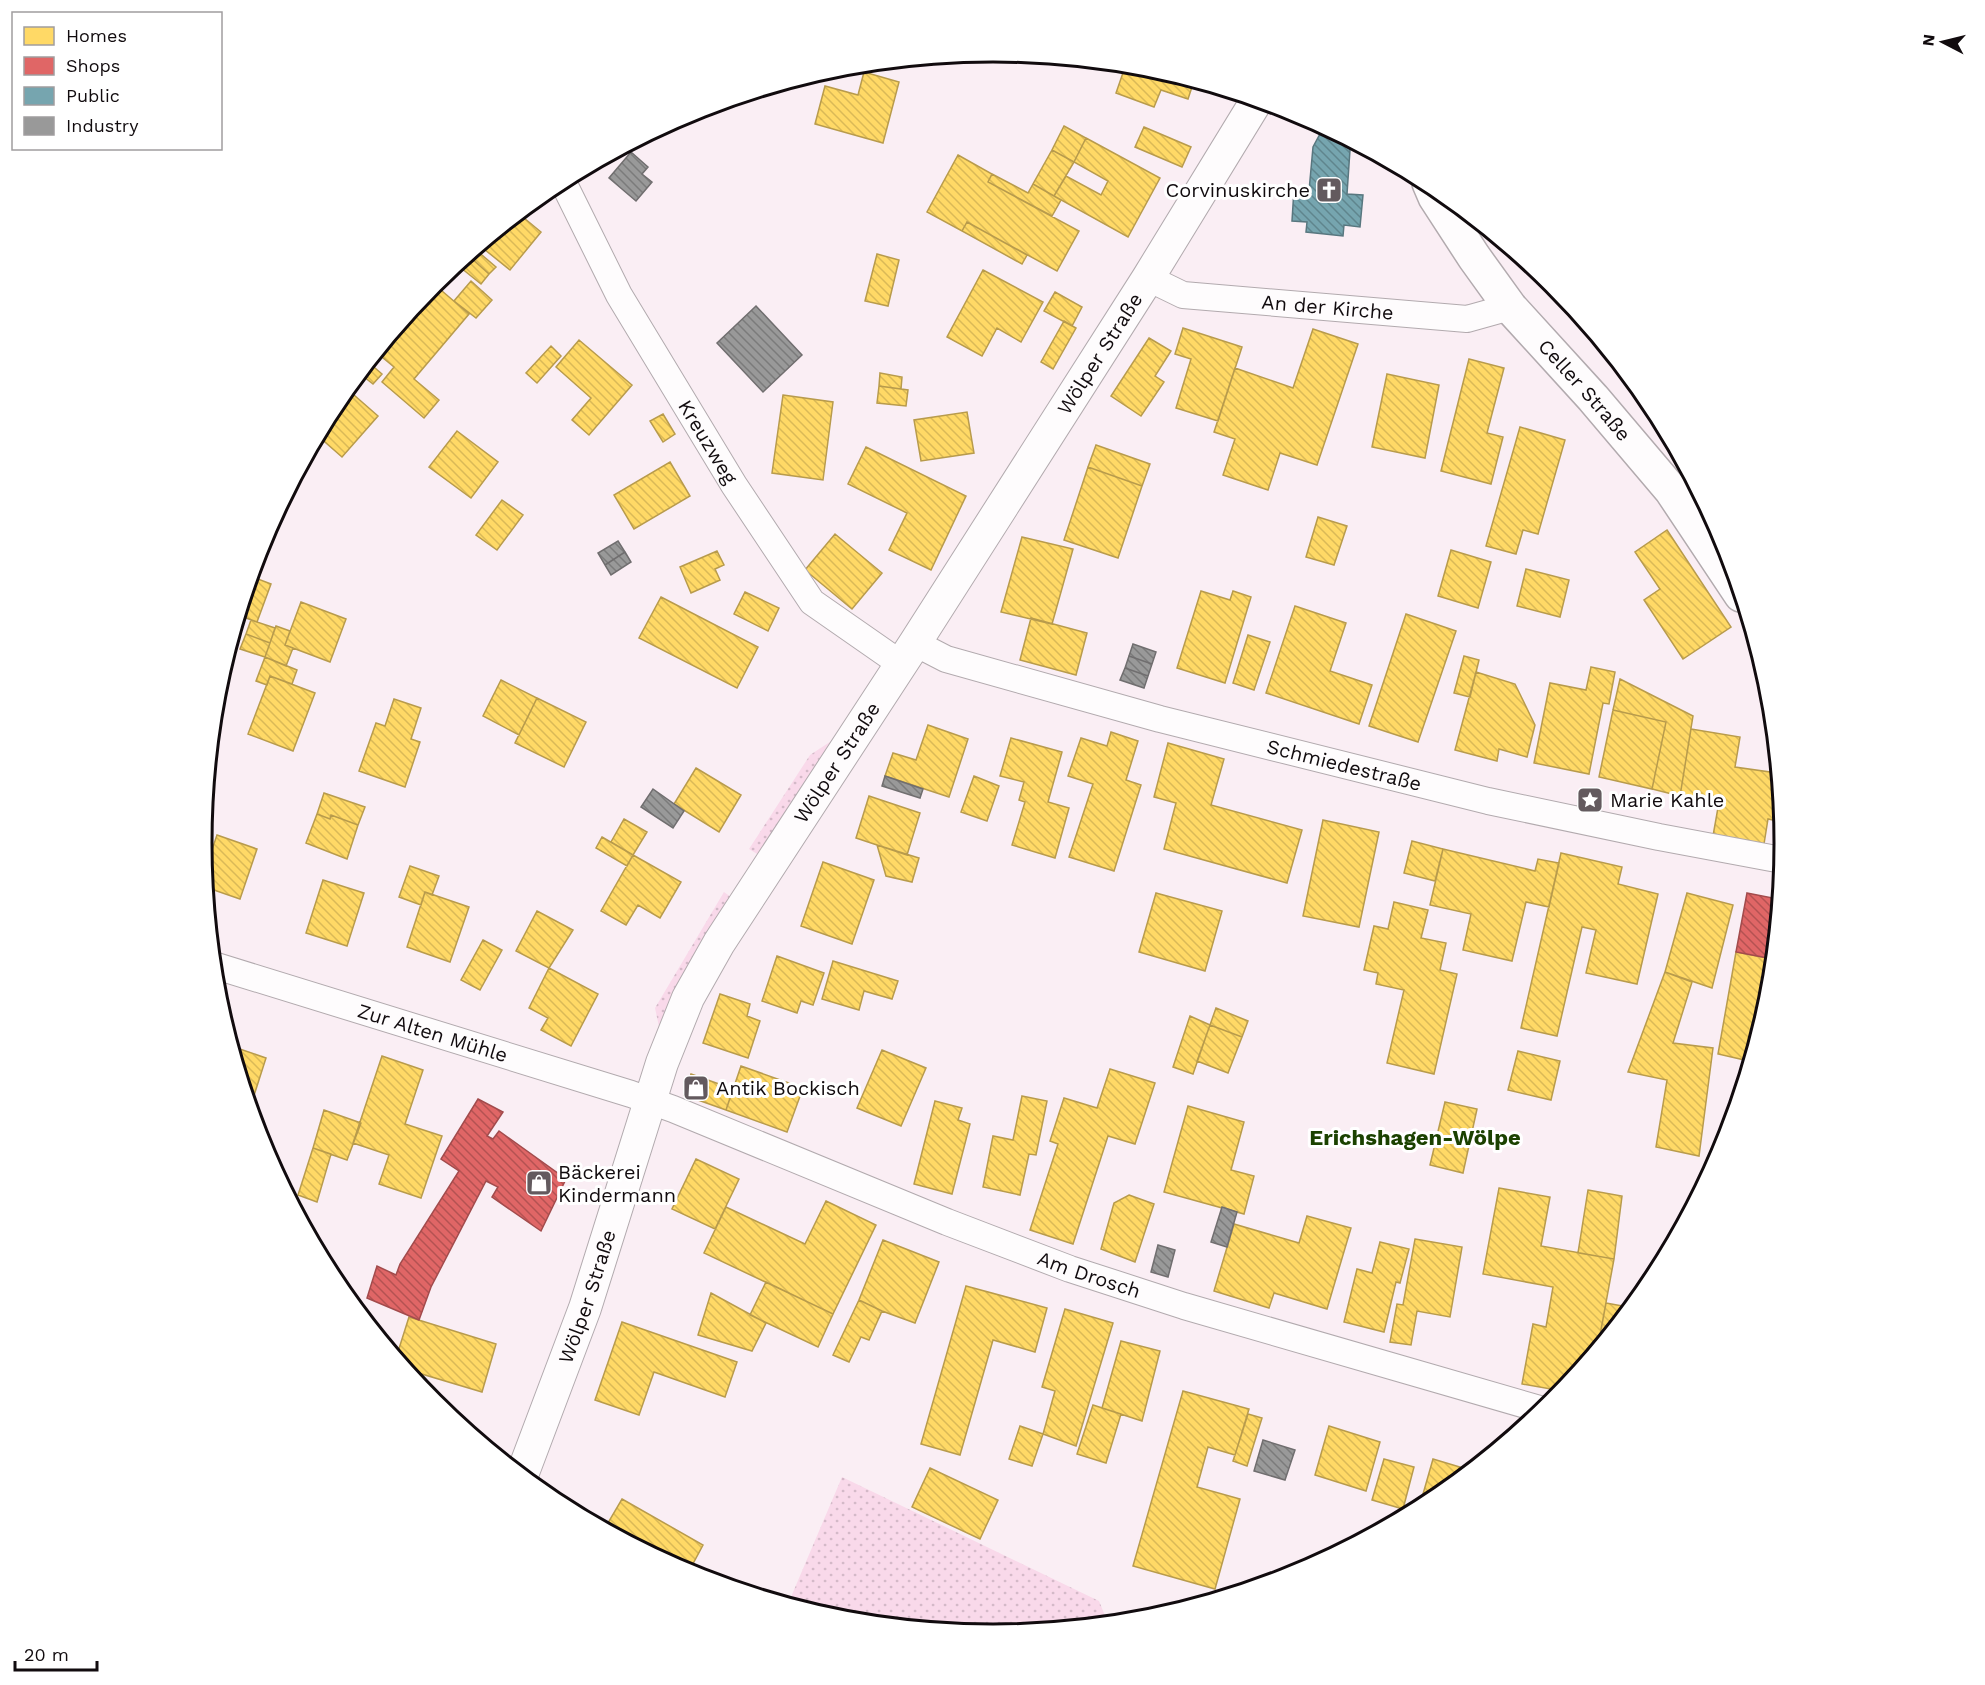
<svg xmlns="http://www.w3.org/2000/svg" width="1985" height="1685" font-family="'Work Sans',sans-serif">
  <style>
    .grass { fill: url(#grass-dots) }
    .homes { fill: url(#homes-back-hatch); stroke: #b89b4c; stroke-width: 1.5 }
    .shops { fill: url(#shops-back-hatch); stroke: #a24b4c; stroke-width: 1.5 }
    .public { fill: url(#public-back-hatch); stroke: #58777f; stroke-width: 1.5 }
    .industry { fill: url(#industry-back-hatch); stroke: #706e6f; stroke-width: 1.5 }
    .lines { fill: none; stroke-linecap: round; stroke-linejoin: round }
    .minor-casing { stroke: #b2aaae; stroke-width: 28 }
    .tertiary-casing { stroke: #b2aaae; stroke-width: 34 }
    .primary-casing { stroke: #b2aaae; stroke-width: 36 }
    .minor { stroke: #fefcfd; stroke-width: 26 }
    .tertiary { stroke: #fefcfd; stroke-width: 32 }
    .primary { stroke: #fefcfd; stroke-width: 33 }
    .labels { text-anchor: middle; dominant-baseline: central; stroke-width: 6; stroke-linejoin: round; paint-order: stroke }
    .poi-label { font-size: 20px; fill: #110b0e; stroke: #fff; text-anchor: start }
    .street-label { font-size: 20px; fill: #110b0e; stroke: #fff }
    .quarter-label { font-size: 22px; font-weight: bold; fill: #1b4100; stroke: #fff }
    .rim { fill: none; stroke: #110b0e; stroke-width: 3 }
  </style>
  <defs>
    <pattern id="grass-dots" width="8" height="8" patternUnits="userSpaceOnUse" patternTransform="scale(1.5)"><rect width="8" height="8" fill="#f9d9ea"/><path d="M2 2h.1M6 6h.1" fill="none" stroke="#d4b9c8" stroke-width="1.8" stroke-linecap="round"/></pattern>
    <pattern id="homes-back-hatch" width="6" height="6" patternUnits="userSpaceOnUse" patternTransform="scale(1.5)"><rect width="6" height="6" fill="#ffd966"/><path d="M-1 5l2 2M0 0l6 6M5-1l2 2" fill="none" stroke="#dab957"/></pattern>
    <pattern id="shops-back-hatch" width="6" height="6" patternUnits="userSpaceOnUse" patternTransform="scale(1.5)"><rect width="6" height="6" fill="#e06666"/><path d="M-1 5l2 2M0 0l6 6M5-1l2 2" fill="none" stroke="#b45252"/></pattern>
    <pattern id="public-back-hatch" width="6" height="6" patternUnits="userSpaceOnUse" patternTransform="scale(1.5)"><rect width="6" height="6" fill="#76a5af"/><path d="M-1 5l2 2M0 0l6 6M5-1l2 2" fill="none" stroke="#5f858d"/></pattern>
    <pattern id="industry-back-hatch" width="6" height="6" patternUnits="userSpaceOnUse" patternTransform="scale(1.5)"><rect width="6" height="6" fill="#999"/><path d="M-1 5l2 2M0 0l6 6M5-1l2 2" fill="none" stroke="#7b7b7b"/></pattern>
  </defs>
  <rect width="100%" height="100%" fill="#faeef4"/>
  <path class="grass" d="M842,734l-80,123 -13,-8 61,-94z
    M724,892l11,8 -74,136 -6,-28z
    M842,1477l257,124 9,22 -116,11 -154,-15 -50,-15z"/>
  <path class="homes" d="M1126,64l21,2 47,15 -6,18 -27,-9 -7,17 -38,-14z
    M864,72l35,10 -16,61 -68,-19 10,-38 33,9z
    M1064,126l22,12 -12,24 -22,-12z
    M1144,127l47,20 -9,20 -47,-20z
    M1086,138l74,40 -32,59 -74,-41 12,-20 35,19 7,-14 -34,-19z
    M1052,150l22,12 -20,34 -21,-12z
    M958,155l34,19 -4,8 91,49 -22,40 -90,-49 -5,9 -35,-19z
    M992,174l36,19 5,-9 28,16 -9,16 -64,-34z
    M518,213l23,19 -31,38 -31,-25z
    M967,222l60,33 -5,9 -60,-33z
    M476,250l20,17 -7,7 -19,-17z
    M877,254l22,6 -11,46 -23,-5z
    M470,257l19,17 -8,10 -20,-16z
    M983,270l60,32 -22,40 -24,-14 -15,28 -35,-19z
    M471,281l21,19 -16,18 -22,-17z
    M435,285l34,29 -55,65 25,21 -15,18 -42,-36 12,-15 -17,-14z
    M1055,292l27,15 -10,19 -28,-15z
    M1064,321l12,7 -23,41 -12,-7z
    M1183,328l59,19 -24,74 -42,-13 15,-49 -16,-5z
    M1313,329l45,15 -41,121 -37,-12 -12,37 -45,-15 12,-36 -21,-7 21,-64 58,20z
    M1149,338l22,13 -16,25 9,6 -23,34 -30,-20z
    M579,340l53,45 -43,50 -17,-15 19,-22 -35,-31z
    M551,346l10,10 -24,27 -11,-10z
    M1469,359l35,9 -17,65 16,4 -12,47 -50,-13z
    M368,362l14,12 -9,10 -14,-11z
    M880,373l22,4 -1,12 -22,-3z
    M1387,374l52,11 -14,73 -53,-11z
    M879,386l29,4 -2,16 -29,-3z
    M346,388l32,28 -36,41 -25,-22 18,-33z
    M783,395l50,7 -10,78 -51,-7z
    M967,412l7,41 -53,8 -7,-41z
    M663,414l12,20 -12,8 -13,-21z
    M1520,427l45,13 -27,94 -15,-4 -7,24 -30,-8z
    M457,431l41,31 -27,36 -42,-31z
    M1096,445l54,19 -8,22 -54,-19z
    M866,447l100,49 -35,74 -42,-20 18,-37 -59,-29z
    M670,462l20,34 -56,33 -20,-34z
    M1088,467l54,19 -24,72 -54,-18z
    M502,500l21,15 -26,35 -21,-15z
    M1318,517l29,9 -13,39 -28,-8z
    M1667,530l64,97 -48,32 -39,-59 16,-11 -25,-37z
    M835,534l47,39 -30,36 -47,-39z
    M1022,537l51,12 -21,75 -51,-12z
    M1451,550l40,12 -13,46 -40,-12z
    M717,551l7,14 -9,4 5,11 -29,13 -11,-26z
    M1526,569l43,11 -9,37 -43,-11z
    M250,576l21,8 -14,38 -19,-7z
    M1201,591l29,9 3,-9 18,6 -26,86 -48,-15z
    M745,592l34,16 -11,23 -34,-17z
    M661,597l97,50 -21,41 -98,-50z
    M301,602l45,17 -16,43 -45,-17z
    M1295,606l51,17 -16,48 42,14 -13,39 -93,-31z
    M1406,614l50,17 -38,111 -49,-16z
    M1031,618l56,15 -11,42 -56,-15z
    M251,620l24,8 -5,15 -24,-9z
    M276,626l14,5 -5,14 8,3 -7,18 -21,-9z
    M246,634l24,9 -5,14 -25,-8z
    M1248,635l22,7 -16,48 -21,-7z
    M1464,656l15,4 -9,37 -16,-4z
    M265,657l32,13 -5,14 -22,-8 -3,9 -11,-4z
    M1591,667l24,5 -6,32 -6,-1 -14,71 -55,-11 16,-80 36,7z
    M1476,672l39,12 20,41 -8,32 -28,-8 -2,12 -42,-11z
    M270,676l45,17 -22,58 -45,-17z
    M1620,679l73,37 -13,80 -28,-7 14,-67 -53,-12z
    M501,680l36,18 -18,37 -36,-19z
    M537,698l49,24 -22,45 -49,-24z
    M394,699l27,9 -10,31 9,3 -15,45 -46,-16 17,-48 9,3z
    M1613,710l53,12 -14,67 -53,-12z
    M928,725l40,14 -19,58 -64,-21 8,-23 23,7z
    M1691,729l49,8 -5,30 42,6 5,49 -14,-3 -4,25 -51,-8 6,-34 -39,-6z
    M1111,732l27,9 -12,39 15,5 -27,86 -45,-14 24,-73 -25,-8 13,-38 26,8z
    M1011,738l51,14 -14,50 21,6 -14,50 -43,-13 13,-43 -6,-2 5,-18 -24,-6z
    M1168,743l56,16 -13,46 91,25 -15,53 -123,-34 12,-46 -22,-6z
    M696,768l45,27 -22,37 -45,-28z
    M974,776l25,10 -12,35 -26,-9z
    M324,793l41,14 -7,18 -27,-10 -1,4 -13,-5z
    M869,796l51,17 -13,42 -51,-17z
    M317,814l13,5 1,-4 27,10 -11,34 -41,-16z
    M624,819l23,13 -14,23 -22,-13z
    M1323,820l56,12 -20,95 -56,-11z
    M217,835l40,14 -17,50 -35,-12 -1,-14z
    M602,837l31,18 -6,11 -31,-18z
    M1412,841l31,8 -8,32 -31,-8z
    M877,845l42,13 -7,24 -26,-6z
    M1443,849l92,22 3,-12 21,4 -10,44 -23,-5 -14,59 -49,-11 8,-36 -41,-9z
    M1561,853l61,14 -4,17 40,10 -21,90 -51,-11 10,-43 -14,-3 -25,109 -36,-8z
    M633,855l48,27 -21,36 -22,-13 -12,20 -25,-14z
    M823,862l51,18 -22,64 -51,-18z
    M410,866l29,10 -7,19 -7,-3 -4,13 -22,-8z
    M323,880l41,13 -17,53 -41,-13z
    M425,892l44,15 -19,55 -43,-15z
    M1156,893l66,18 -17,60 -66,-19z
    M1687,893l46,12 -21,83 -47,-16z
    M1394,902l34,8 -7,28 25,5 -6,27 17,4 -23,100 -47,-11 17,-73 -28,-6 2,-11 -14,-3 10,-44 14,3z
    M537,911l36,19 -24,38 -33,-17z
    M483,940l19,10 -22,40 -19,-10z
    M1736,952l37,7 -14,57 4,1 -14,44 -31,-7z
    M777,956l47,17 -11,32 -12,-4 -4,12 -35,-12z
    M833,961l65,20 -6,18 -28,-8 -5,19 -37,-11z
    M549,968l49,26 -27,52 -30,-16 7,-12 -19,-10z
    M1665,972l27,10 -19,61 40,5 -14,108 -43,-9 11,-67 -39,-8z
    M720,994l30,10 -3,12 13,5 -12,37 -45,-15z
    M1216,1008l32,13 -6,16 -32,-12z
    M1190,1016l20,9 -17,49 -20,-7z
    M1210,1025l32,12 -14,36 -31,-12z
    M231,1046l35,12 -16,50z
    M882,1050l44,18 -25,58 -44,-18z
    M1518,1051l42,10 -9,39 -43,-10z
    M382,1056l41,14 -18,54 37,12 -21,62 -42,-14 10,-29 -36,-12z
    M741,1066l62,22 -16,44 -61,-22z
    M1110,1069l45,14 -20,61 -27,-8 -35,108 -43,-14 28,-86 -8,-3 14,-43 33,10z
    M691,1074l42,15 -7,21 -42,-15z
    M1022,1096l25,5 -11,54 -7,-1 -9,41 -37,-8 10,-51 20,4z
    M935,1101l27,7 -4,12 12,4 -18,70 -38,-10z
    M1445,1102l32,7 -14,64 -33,-8z
    M1188,1106l56,16 -13,48 23,6 -10,38 -80,-22z
    M324,1110l37,13 -14,37 -34,-12z
    M313,1148l18,6 -14,48 -19,-7z
    M696,1159l43,20 -24,50 -43,-20z
    M1499,1188l51,9 -9,49 73,13 -16,87 -36,45 -40,-7 11,-60 13,3 7,-40 -70,-13z
    M1588,1190l34,6 -8,63 -36,-6z
    M1129,1195l25,9 -19,58 -34,-13 13,-46z
    M826,1201l50,24 -43,89 -129,-61 22,-46 79,37z
    M1307,1216l44,12 -24,81 -53,-16 -5,15 -55,-17 20,-67 65,19z
    M1415,1239l47,8 -12,70 -33,-6 -6,34 -21,-3 7,-38 6,1z
    M883,1240l56,22 -24,61 -33,-12 -23,-11z
    M1380,1242l29,7 -9,34 -4,-1 -12,50 -40,-10 13,-53 15,4z
    M766,1282l67,32 -15,33 -68,-32z
    M966,1286l81,22 -12,44 -42,-12 -33,115 -39,-11z
    M711,1293l55,30 -14,28 -54,-16z
    M859,1300l23,11 -13,29 -8,-3 -12,25 -16,-7z
    M1606,1303l22,4 -30,39z
    M1065,1309l48,14 -37,123 -33,-12 12,-43 -13,-4z
    M409,1317l87,27 -14,48 -77,-23 -9,-11z
    M622,1322l115,40 -12,35 -71,-25 -15,43 -44,-15z
    M1121,1341l39,10 -18,70 -40,-13z
    M1183,1391l66,18 -14,46 -27,-8 -11,40 43,12 -25,90 -82,-23z
    M1093,1405l28,9 -15,49 -29,-9z
    M1248,1414l14,4 -15,48 -14,-5z
    M448,1415l19,6 -3,7z
    M1020,1426l23,8 -11,32 -23,-7z
    M1329,1426l51,16 -14,49 -51,-16z
    M1384,1459l30,8 -11,42 -31,-9z
    M1433,1459l37,11 -38,31 -13,7z
    M930,1468l68,32 -18,39 -68,-32z
    M622,1499l81,46 -15,28 -83,-45z"/>
  <path class="shops" d="M1747,893l31,6 -5,60 -37,-7z
    M478,1099l25,13 -16,24 6,3 6,-8 67,48 -25,52 -49,-34 6,-10 -12,-6 -55,106 -12,33 -52,-22 10,-32 19,9 4,-11 59,-93 -18,-12z"/>
  <path class="public" d="M1321,132l17,2 6,3 6,13 -3,44 16,1 -3,32 -16,-2 -1,11 -37,-4 1,-10 -15,-1 2,-32 15,2 4,-44z"/>
  <path class="industry" d="M631,152l17,15 -6,7 10,8 -16,19 -27,-23z
    M756,306l46,49 -39,37 -46,-49z
    M618,541l7,11 -20,13 -7,-12z
    M625,552l6,10 -20,13 -6,-10z
    M1133,644l23,8 -4,12 -23,-8z
    M1129,656l23,8 -4,12 -23,-8z
    M1125,668l23,8 -4,12 -24,-8z
    M885,776l38,13 -3,9 -38,-12z
    M653,789l31,22 -11,17 -32,-21z
    M1222,1207l15,5 -10,35 -16,-5z
    M1158,1245l17,5 -7,27 -17,-5z
    M1263,1440l32,10 -10,30 -31,-9z"/>
  <g class="lines">
    <defs>
      <g id="minor">
        <path id="s1" d="M562,180l57,115 115,190 78,117 89,62"/>
        <path id="s2" d="M1148,278l35,17 284,24 43,-12"/>
        <path id="s3" d="M915,643l31,16 214,60 328,82 171,36 123,23"/>
        <path id="s4" d="M213,965l418,129 42,15 274,113 123,47 114,37 359,104"/>
      </g>
      <g id="tertiary">
        <path id="s5" d="M522,1475l63,-167 77,-245 26,-65 31,-55 196,-300 233,-365 109,-178"/>
      </g>
      <g id="primary">
        <path id="s6" d="M1429,183l6,14 39,60 36,50 83,91 78,92 70,105"/>
      </g>
    </defs>
    <use href="#minor" class="minor-casing"/>
    <use href="#tertiary" class="tertiary-casing"/>
    <use href="#primary" class="primary-casing"/>
    <use href="#minor" class="minor"/>
    <use href="#tertiary" class="tertiary"/>
    <use href="#primary" class="primary"/>
  </g>
  <defs>
    <symbol id="church-square" viewBox="-11 -11 22 22"><rect x="-9" y="-9" width="18" height="18" rx="4" fill="#635a5e" stroke="#fff"/><path d="M-1.2-6h2.4v3.5h3.3v2.4h-3.3V6h-2.4V-.1h-3.3v-2.4h3.3Z" fill="#fff"/></symbol>
    <symbol id="sight-square" viewBox="-11 -11 22 22"><rect x="-9" y="-9" width="18" height="18" rx="4" fill="#635a5e" stroke="#fff"/><path d="M0-6L1.8-2.2L6-1.7L2.9 1.2L3.7 5.4L0 3.3L-3.7 5.4L-2.9 1.2L-6-1.7L-1.8-2.2Z" fill="#fff"/></symbol>
    <symbol id="shop-square" viewBox="-11 -11 22 22"><rect x="-9" y="-9" width="18" height="18" rx="4" fill="#635a5e" stroke="#fff"/><path d="M-5-2.5h2.3a2.7 3.5 0 0 1 5.4 0H5L5.5 6h-11ZM-1.5-2.5h3a1.5 2.3 0 0 0-3 0Z" fill="#fff"/></symbol>
  </defs>
  <g fill-rule="evenodd">
    <use href="#church-square" x="1314" y="175" width="30" height="30"/>
    <use href="#sight-square" x="1575" y="785" width="30" height="30"/>
    <use href="#shop-square" x="681" y="1073" width="30" height="30"/>
    <use href="#shop-square" x="524" y="1168" width="30" height="30"/>
  </g>
  <g class="labels">
    <g class="poi-label">
      <text x="1310" y="190" text-anchor="end">Corvinuskirche</text>
      <text x="1610" y="800">Marie Kahle</text>
      <text x="716" y="1088">Antik Bockisch</text>
      <text x="558" y="1172">Bäckerei<tspan x="558" dy="23">Kindermann</tspan></text>
    </g>
    <g class="street-label">
      <text stroke="none"><textPath href="#s2" startOffset="184">An der Kirche</textPath></text>
      <text stroke="none"><textPath href="#s5" startOffset="1270">Wölper Straße</textPath></text>
      <text stroke="none"><textPath href="#s6" startOffset="260">Celler Straße</textPath></text>
      <text stroke="none"><textPath href="#s1" startOffset="300">Kreuzweg</textPath></text>
      <text stroke="none"><textPath href="#s5" startOffset="784">Wölper Straße</textPath></text>
      <text stroke="none"><textPath href="#s3" startOffset="447">Schmiedestraße</textPath></text>
      <text stroke="none"><textPath href="#s4" startOffset="230">Zur Alten Mühle</textPath></text>
      <text stroke="none"><textPath href="#s4" startOffset="930">Am Drosch</textPath></text>
      <text stroke="none"><textPath href="#s5" startOffset="190">Wölper Straße</textPath></text>
    </g>
    <g class="quarter-label">
      <text x="1415" y="1137">Erichshagen-Wölpe</text>
    </g>
  </g>
  <path d="M0 0H1985V1685H0ZM212 843a781 781 0 1 1 1562 0a781 781 0 1 1-1562 0Z" fill="#fff" fill-rule="evenodd"/>
  <path class="rim" d="M212 843a781 781 0 1 1 1562 0a781 781 0 1 1-1562 0Z"/>
  <rect x="12" y="12" width="210" height="138" fill="#ffffff" stroke="#a09d9f" stroke-width="1.5"/>
  <rect x="24" y="27" width="30" height="18" fill="#ffd966" stroke="#a09d9f" stroke-width="1.5"/>
  <text x="66" y="42" font-size="18" fill="#110b0e">Homes</text>
  <rect x="24" y="57" width="30" height="18" fill="#e06666" stroke="#a09d9f" stroke-width="1.5"/>
  <text x="66" y="72" font-size="18" fill="#110b0e">Shops</text>
  <rect x="24" y="87" width="30" height="18" fill="#76a5af" stroke="#a09d9f" stroke-width="1.5"/>
  <text x="66" y="102" font-size="18" fill="#110b0e">Public</text>
  <rect x="24" y="117" width="30" height="18" fill="#999999" stroke="#a09d9f" stroke-width="1.5"/>
  <text x="66" y="132" font-size="18" fill="#110b0e">Industry</text>
  <g transform="translate(1943 42) rotate(277)" stroke="#ffffff" stroke-width="4.5" paint-order="stroke">
  <path d="M0-4.5L10 22L0 15L-10 22Z" fill="#110b0e"/>
  <text y="-9" font-size="16" font-weight="bold" text-anchor="middle" fill="#110b0e">N</text>
  </g>
  <path d="M15 1661v9h82v-9" fill="none" stroke="#110b0e" stroke-width="3"/>
  <text x="24" y="1661" font-size="18" fill="#110b0e" stroke="#ffffff" stroke-width="4.5" paint-order="stroke">20 m</text>
</svg>
